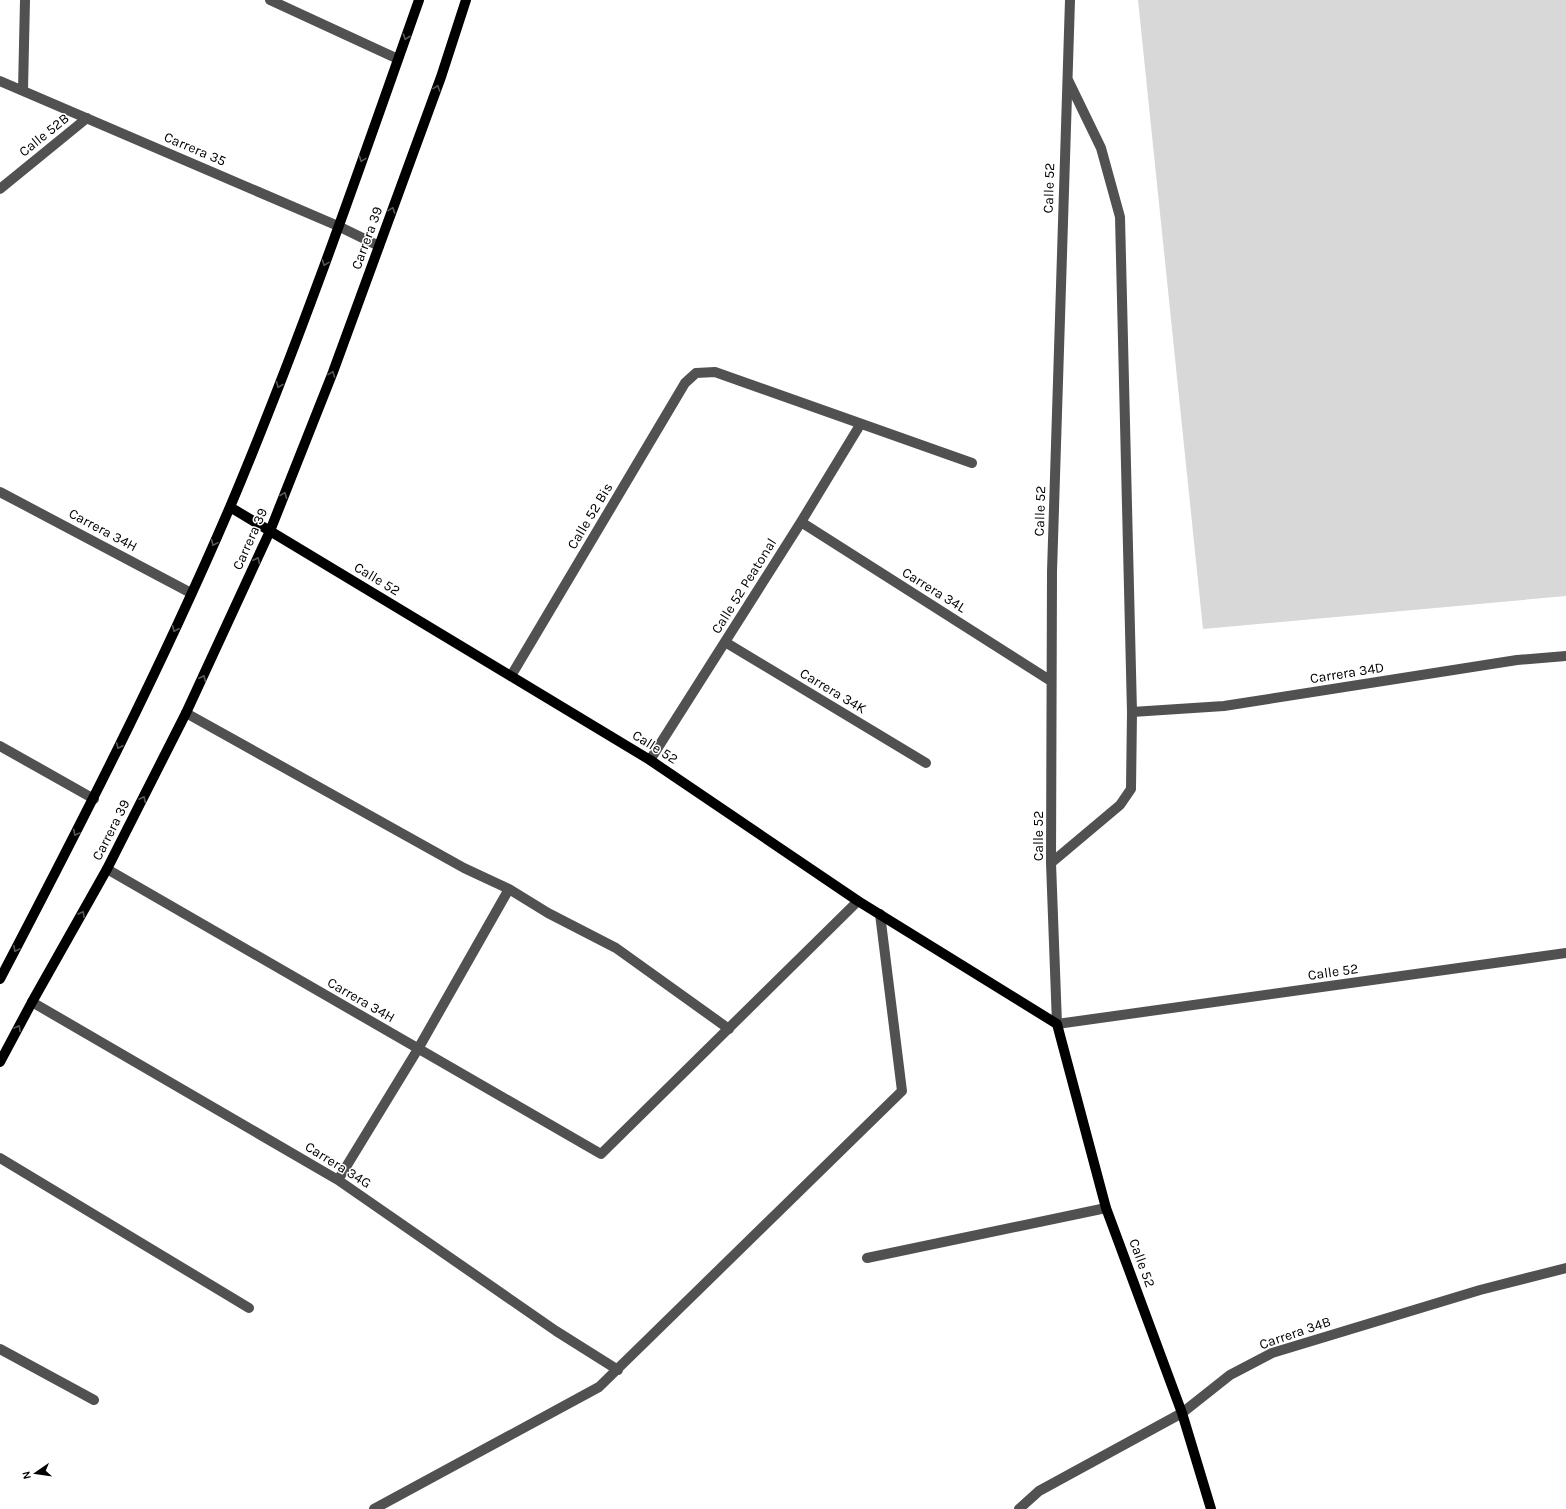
<svg xmlns="http://www.w3.org/2000/svg" width="1566" height="1509" font-family="Karla,sans-serif">
  <style>
    .green { fill: #d8d8d8 }
    .lines { fill: none; stroke-linecap: round; stroke-linejoin: round }
    .minor { stroke: #515151; stroke-width: 10 }
    .major { stroke: #000; stroke-width: 10 }
    .oneway { stroke: #595959 }
    .labels { text-anchor: middle; dominant-baseline: central; stroke-width: 3; stroke-linejoin: round; paint-order: stroke }
    .street-label { font-size: 14px; fill: #000; stroke: #fff }
  </style>
  <rect width="100%" height="100%" fill="#fff"/>
  <path class="green" d="M1138,0h428v596l-363,33z"/>
  <g class="lines">
    <path class="minor" d="M270,0l128,59
      M1070,0l-18,572 -1,291 6,161 509,-71
      M0,81l338,145 41,20
      M23,90l2,-90
      M0,189l87,-71
      M0,492l191,101
      M801,522l250,159
      M725,642l201,121
      M511,676l174,-293 11,-10 19,-1 257,91
      M1132,712l92,-6 293,-46 49,-4
      M186,713l278,155 45,21 39,24 68,35 113,81
      M0,746l94,53
      M650,760l151,-238 59,-97
      M1051,863l69,-58 11,-16 1,-77 -12,-495 -19,-69 -33,-68
      M107,869l494,285 257,-253
      M32,1002l306,178 218,151 62,39
      M0,1158l249,150
      M338,1180l80,-131 91,-160
      M867,1258l239,-50
      M0,1349l94,51
      M374,1509l225,-122 303,-296 -22,-177
      M1019,1509l20,-18 143,-78 48,-38 42,-22 208,-63 86,-22"/>
    <path class="major" d="M230,507l420,253 208,141 199,123 49,184 76,205 29,96
      M0,979c81,-155 161,-311 230,-472 70,-166 129,-337 189,-507
      M0,1062l32,-60 75,-133 79,-156 84,-182 63,-159 108,-295 25,-77"/>
  </g>
  <defs><path id="oneway-chevron" d="M-2-3.5L2.5 0L-2 3.5" fill="none" stroke-width="1.6" stroke-linecap="round" stroke-linejoin="round"/></defs>
  <g class="oneway">
    <use href="#oneway-chevron" transform="translate(406 37) rotate(109)"/>
    <use href="#oneway-chevron" transform="translate(437 88) rotate(-70)"/>
    <use href="#oneway-chevron" transform="translate(362 159) rotate(110)"/>
    <use href="#oneway-chevron" transform="translate(392 210) rotate(-70)"/>
    <use href="#oneway-chevron" transform="translate(325 263) rotate(110)"/>
    <use href="#oneway-chevron" transform="translate(332 374) rotate(-69)"/>
    <use href="#oneway-chevron" transform="translate(279 385) rotate(112)"/>
    <use href="#oneway-chevron" transform="translate(284 495) rotate(-68)"/>
    <use href="#oneway-chevron" transform="translate(214 543) rotate(114)"/>
    <use href="#oneway-chevron" transform="translate(257 560) rotate(-65)"/>
    <use href="#oneway-chevron" transform="translate(175 629) rotate(115)"/>
    <use href="#oneway-chevron" transform="translate(203 678) rotate(-65)"/>
    <use href="#oneway-chevron" transform="translate(119 746) rotate(115)"/>
    <use href="#oneway-chevron" transform="translate(143 799) rotate(-63)"/>
    <use href="#oneway-chevron" transform="translate(76 833) rotate(118)"/>
    <use href="#oneway-chevron" transform="translate(82 914) rotate(-60)"/>
    <use href="#oneway-chevron" transform="translate(16 949) rotate(118)"/>
    <use href="#oneway-chevron" transform="translate(18 1028) rotate(-62)"/>
  </g>
  <g class="labels">
    <g class="street-label">
      <text transform="translate(44 135) rotate(-39)">Calle 52B</text>
      <text transform="translate(195 149) rotate(23)">Carrera 35</text>
      <text transform="translate(1049 188) rotate(-88)">Calle 52</text>
      <text transform="translate(367 238) rotate(-70)">Carrera 39</text>
      <text transform="translate(1040 511) rotate(-88)">Calle 52</text>
      <text transform="translate(590 516) rotate(-59)">Calle 52 Bis</text>
      <text transform="translate(103 530) rotate(28)">Carrera 34H</text>
      <text transform="translate(250 539) rotate(-66)">Carrera 39</text>
      <text transform="translate(377 579) rotate(31)">Calle 52</text>
      <text transform="translate(744 586) rotate(-58)">Calle 52 Peatonal</text>
      <text transform="translate(934 590) rotate(32)">Carrera 34L</text>
      <text transform="translate(1347 673) rotate(-9)">Carrera 34D</text>
      <text transform="translate(833 691) rotate(31)">Carrera 34K</text>
      <text transform="translate(655 747) rotate(32)">Calle 52</text>
      <text transform="translate(111 830) rotate(-63)">Carrera 39</text>
      <text transform="translate(1038 836) rotate(-90)">Calle 52</text>
      <text transform="translate(1333 972) rotate(-8)">Calle 52</text>
      <text transform="translate(361 1000) rotate(30)">Carrera 34H</text>
      <text transform="translate(338 1165) rotate(32)">Carrera 34G</text>
      <text transform="translate(1142 1263) rotate(70)">Calle 52</text>
      <text transform="translate(1295 1333) rotate(-19)">Carrera 34B</text>
    </g>
  </g>
  <g transform="translate(36 1473) rotate(257)" stroke="#ffffff" stroke-width="3" paint-order="stroke">
  <path d="M0-3L7 15L0 10L-7 15Z" fill="#000000"/>
  <text y="-6" font-size="11" font-weight="bold" text-anchor="middle" fill="#000000">N</text>
  </g>
</svg>
